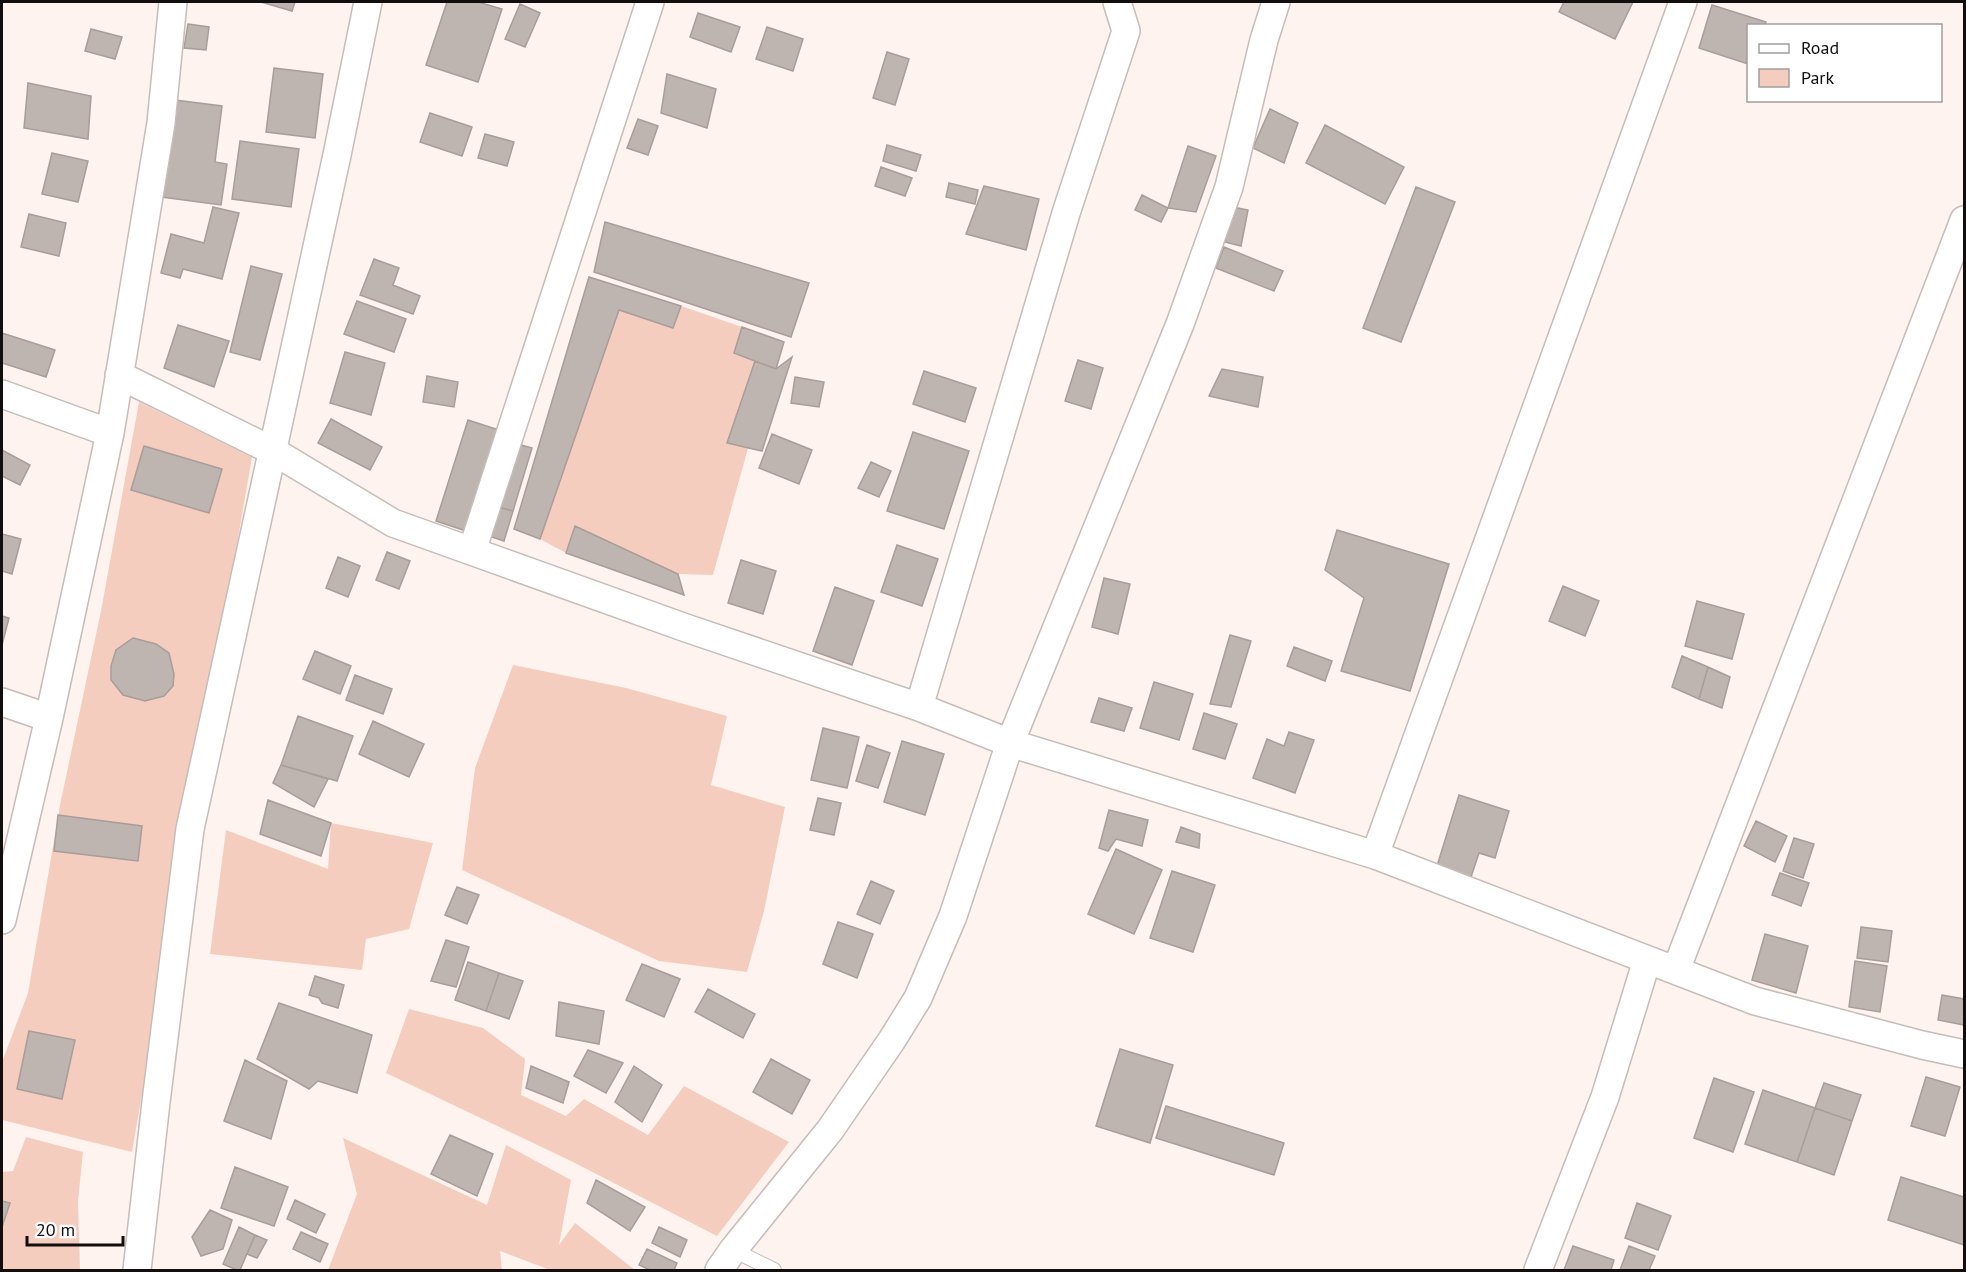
<svg xmlns="http://www.w3.org/2000/svg" width="1966" height="1272" font-family="'PT Sans',sans-serif">
  <style>
    .green { fill: #f5cdbf }
    .building { fill: #beb4b0; stroke: #a89d9a; stroke-width: 1.5 }
    .lines { fill: none; stroke-linecap: round; stroke-linejoin: round }
    .service-casing { stroke: #c6bcb8; stroke-width: 16 }
    .minor-casing { stroke: #c6bcb8; stroke-width: 30 }
    .service { stroke: #fff; stroke-width: 14 }
    .minor { stroke: #fff; stroke-width: 27 }
  </style>
  <rect width="100%" height="100%" fill="#fef3ef"/>
  <path class="green" d="M681,306l61,21 -7,26 20,8 -28,82 21,5 -35,127 -35,-1 -103,-48 -9,27 -26,-14 79,-229 54,18z
    M139,402l113,55 -120,695 -130,-32v-58l26,-69 32,-188 41,-194z
    M513,665l113,23 101,28 -16,69 74,22 -21,104 -17,61 -88,-11 -197,-91 13,-102z
    M331,823l102,20 -24,86 -43,10 -4,31 -152,-16 16,-124 102,39z
    M409,1009l74,19 42,31 -4,36 45,21 18,-17 64,36 36,-49 105,56 -72,94 -146,-75 -185,-88z
    M26,1137l57,15 -5,49 2,69h-78v-43l8,-23 -8,-3v-24l1,-5 10,-1z
    M343,1138l144,67 19,-60 65,35 -12,65 16,-22 60,47h-85l-50,-19 2,19h-174l29,-76z"/>
  <path class="building" d="M261,2h34l-3,9z
    M447,2h31l24,7 -24,73 -52,-17z
    M1564,2h69l-18,37 -56,-27z
    M520,4l20,9 -15,34 -20,-8z
    M1712,5l54,17 -1,4h-17v38l-49,-16z
    M698,13l42,14 -9,25 -41,-15z
    M188,24l21,3 -3,23 -22,-2z
    M767,27l36,12 -10,32 -37,-12z
    M91,29l31,8 -7,22 -30,-8z
    M887,52l22,7 -14,46 -22,-7z
    M274,68l49,6 -8,64 -49,-6z
    M667,74l49,15 -9,39 -46,-15z
    M28,83l63,13 -3,43 -64,-11z
    M175,100l47,6 -7,56 12,2 -6,41 -59,-8z
    M1270,109l28,14 -14,40 -31,-15z
    M430,113l42,14 -10,29 -42,-14z
    M638,119l20,7 -10,29 -21,-7z
    M1325,125l79,42 -19,37 -79,-41z
    M485,134l29,8 -7,24 -29,-8z
    M240,141l59,8 -8,58 -59,-8z
    M887,145l34,10 -5,16 -33,-10z
    M1188,146l28,10 -20,56 -28,-4z
    M52,153l36,8 -10,41 -36,-8z
    M881,167l31,11 -7,18 -30,-10z
    M949,183l29,7 -3,14 -29,-7z
    M984,186l55,13 -13,51 -60,-16z
    M1416,187l39,15 -54,140 -38,-14z
    M1142,195l26,13 -7,14 -26,-12z
    M213,207l26,6 -17,66 -39,-10 -3,9 -19,-5 10,-39 33,9z
    M1233,207l15,3 -7,36 -16,-4z
    M29,214l37,9 -7,33 -38,-9z
    M605,222l204,61 -18,54 -197,-65z
    M1224,247l59,24 -9,20 -58,-23z
    M374,259l25,9 -6,17 27,11 -7,18 -53,-19z
    M251,266l31,8 -22,86 -30,-8z
    M589,277l92,29 -8,22 -54,-18 -79,229 -26,-10z
    M357,301l49,18 -12,33 -50,-18z
    M178,325l51,16 -15,46 -50,-19z
    M742,327l42,15 -8,27 -42,-16z
    M2,333l53,17 -9,27 -44,-14z
    M345,352l40,11 -14,52 -41,-12z
    M792,357l-30,94 -35,-8 28,-82 21,8z
    M1078,360l25,8 -12,41 -26,-8z
    M1222,369l41,8 -5,30 -49,-11z
    M924,371l52,17 -11,34 -52,-18z
    M427,376l31,6 -4,25 -31,-5z
    M795,377l29,5 -5,25 -28,-4z
    M331,419l51,28 -12,23 -52,-27z
    M468,420l37,12 -33,101 -36,-12z
    M913,432l56,19 -25,78 -57,-18z
    M772,434l40,16 -13,34 -40,-16z
    M514,443l18,5 -19,63 -18,-5z
    M144,446l78,23 -13,44 -78,-23z
    M2,450l28,15 -10,20 -18,-9z
    M871,462l20,9 -12,26 -21,-9z
    M495,506l18,5 -9,30 -18,-6z
    M575,526l103,48 6,21 -118,-42z
    M1337,530l112,34 -39,127 -69,-20 23,-73 -39,-28z
    M2,534l19,5 -9,35 -10,-3z
    M897,545l41,14 -16,47 -41,-14z
    M387,552l23,9 -11,28 -23,-9z
    M338,557l22,9 -12,31 -22,-9z
    M741,560l35,11 -13,43 -35,-11z
    M1104,578l26,6 -12,50 -26,-7z
    M1563,586l36,15 -14,35 -36,-15z
    M835,587l39,14 -22,64 -39,-14z
    M1697,601l47,13 -12,45 -47,-13z
    M2,616l7,2 -7,27z
    M1230,635l21,6 -20,66 -21,-3z
    M133,638l23,6 13,9 5,21 -1,12 -9,10 -19,5 -22,-6 -12,-15v-14l5,-16z
    M1294,647l38,14 -7,20 -38,-15z
    M315,651l36,15 -11,28 -37,-15z
    M1682,656l26,11 -9,32 -27,-12z
    M1708,667l22,10 -8,31 -23,-9z
    M355,675l37,14 -9,25 -37,-14z
    M1154,682l39,12 -14,46 -39,-12z
    M1099,698l33,10 -8,23 -33,-9z
    M1204,713l33,11 -12,35 -32,-10z
    M298,716l55,20 -16,45 -56,-16z
    M373,721l51,23 -15,33 -50,-23z
    M823,728l36,9 -12,51 -36,-8z
    M1289,732l25,8 -19,53 -42,-15 14,-39 17,7z
    M902,741l42,13 -19,61 -41,-13z
    M867,745l23,8 -12,35 -22,-7z
    M281,765l47,14 -14,28 -41,-24z
    M1459,795l50,16 -14,47 -16,-5 -8,24 -34,-11z
    M818,798l23,5 -7,32 -24,-5z
    M268,800l63,23 -10,33 -61,-22z
    M1109,810l39,10 -6,26 -26,-7 -8,12 -9,-3z
    M58,815l84,11 -4,35 -84,-10z
    M1756,821l31,15 -12,26 -31,-16z
    M1181,827l19,7 -1,14 -23,-6z
    M1794,838l20,6 -11,34 -20,-7z
    M1116,849l46,21 -28,64 -46,-20z
    M1172,871l43,14 -22,67 -43,-14z
    M1780,873l29,10 -8,23 -29,-11z
    M871,881l23,10 -14,33 -23,-10z
    M457,887l22,8 -12,29 -22,-9z
    M838,922l35,12 -16,44 -34,-14z
    M1861,927l31,4 -4,31 -31,-4z
    M1765,934l43,12 -12,47 -44,-13z
    M446,940l23,7 -13,40 -25,-6z
    M1855,961l32,5 -7,46 -31,-5z
    M468,962l31,11 -13,38 -31,-11z
    M642,964l38,15 -16,38 -38,-17z
    M499,973l24,8 -14,38 -23,-8z
    M315,976l29,9 -6,23 -16,-5 -3,-5 -10,-3z
    M708,989l47,25 -12,24 -48,-26z
    M1942,995l22,4v26l-26,-5z
    M559,1002l45,9 -5,33 -43,-8z
    M279,1003l93,32 -15,58 -39,-12 -9,8 -52,-30z
    M29,1031l46,9 -13,59 -45,-10z
    M1120,1049l53,16 -23,78 -54,-17z
    M588,1050l35,13 -17,30 -32,-17z
    M771,1059l39,21 -18,34 -39,-22z
    M245,1060l42,21 -16,58 -47,-18z
    M531,1066l38,16 -6,21 -37,-15z
    M634,1066l28,19 -20,37 -27,-20z
    M1926,1077l34,10 -15,49 -34,-10z
    M1714,1078l40,14 -21,60 -39,-14z
    M1824,1083l37,12 -9,26 -37,-13z
    M1763,1090l52,18 -18,54 -52,-18z
    M1166,1106l118,37 -10,32 -118,-37z
    M1815,1108l37,13 -18,54 -37,-13z
    M450,1135l43,19 -16,42 -46,-22z
    M235,1167l53,20 -14,39 -53,-18z
    M1901,1177l63,20v48l-76,-25z
    M596,1180l49,27 -15,24 -43,-28z
    M295,1200l30,14 -9,19 -29,-14z
    M2,1201l8,2 -8,24z
    M1637,1203l34,13 -13,34 -33,-12z
    M210,1210l22,10 -9,29 -22,7 -9,-19z
    M239,1227l16,8 -15,35h-3l-14,-6z
    M659,1227l28,13 -7,17 -28,-14z
    M301,1232l27,12 -8,18 -27,-13z
    M255,1235l12,5 -10,18 -10,-4z
    M1573,1246l41,14 -3,10h-47z
    M1629,1246l26,10 -6,14h-29z
    M647,1249l30,14 -3,7h-24l-11,-5z"/>
  <g class="lines">
    <defs>
      <path id="service" d="M733,1250l41,20"/>
      <path id="minor" d="M119,375l154,76 120,72 293,105 233,79 91,36 365,112 380,146 167,44 42,9
        M2,394l108,39
        M472,551l178,-549
        M2,702l47,16
        M919,707l148,-497 59,-179 -9,-29
        M1375,855l308,-853
        M2,920l47,-202 61,-285 51,-310 12,-121
        M1676,970l288,-750
        M137,1270l19,-168 34,-273 147,-674 31,-153
        M719,1270l14,-20 97,-120 62,-90 26,-42 35,-82 57,-173 170,-419 49,-137 35,-147 12,-38
        M1538,1270l67,-173 42,-137"/>
    </defs>
    <use href="#service" class="service-casing"/>
    <use href="#minor" class="minor-casing"/>
    <use href="#service" class="service"/>
    <use href="#minor" class="minor"/>
  </g>
  <rect width="1966" height="1272" fill="none" stroke="#110e0d" stroke-width="6"/>
  <rect x="1747" y="24" width="195" height="78" fill="#ffffff" stroke="#a09f9e" stroke-width="1.5"/>
  <rect x="1759" y="44" width="30" height="9" fill="#ffffff" stroke="#a09f9e" stroke-width="1.5"/>
  <text x="1801" y="54" font-size="18" fill="#110e0d">Road</text>
  <rect x="1759" y="69" width="30" height="18" fill="#f5cdbf" stroke="#a09f9e" stroke-width="1.5"/>
  <text x="1801" y="84" font-size="18" fill="#110e0d">Park</text>
  <path d="M27 1236v9h96v-9" fill="none" stroke="#110e0d" stroke-width="3"/>
  <text x="36" y="1236" font-size="18" fill="#110e0d" stroke="#ffffff" stroke-width="4.5" paint-order="stroke">20 m</text>
</svg>
